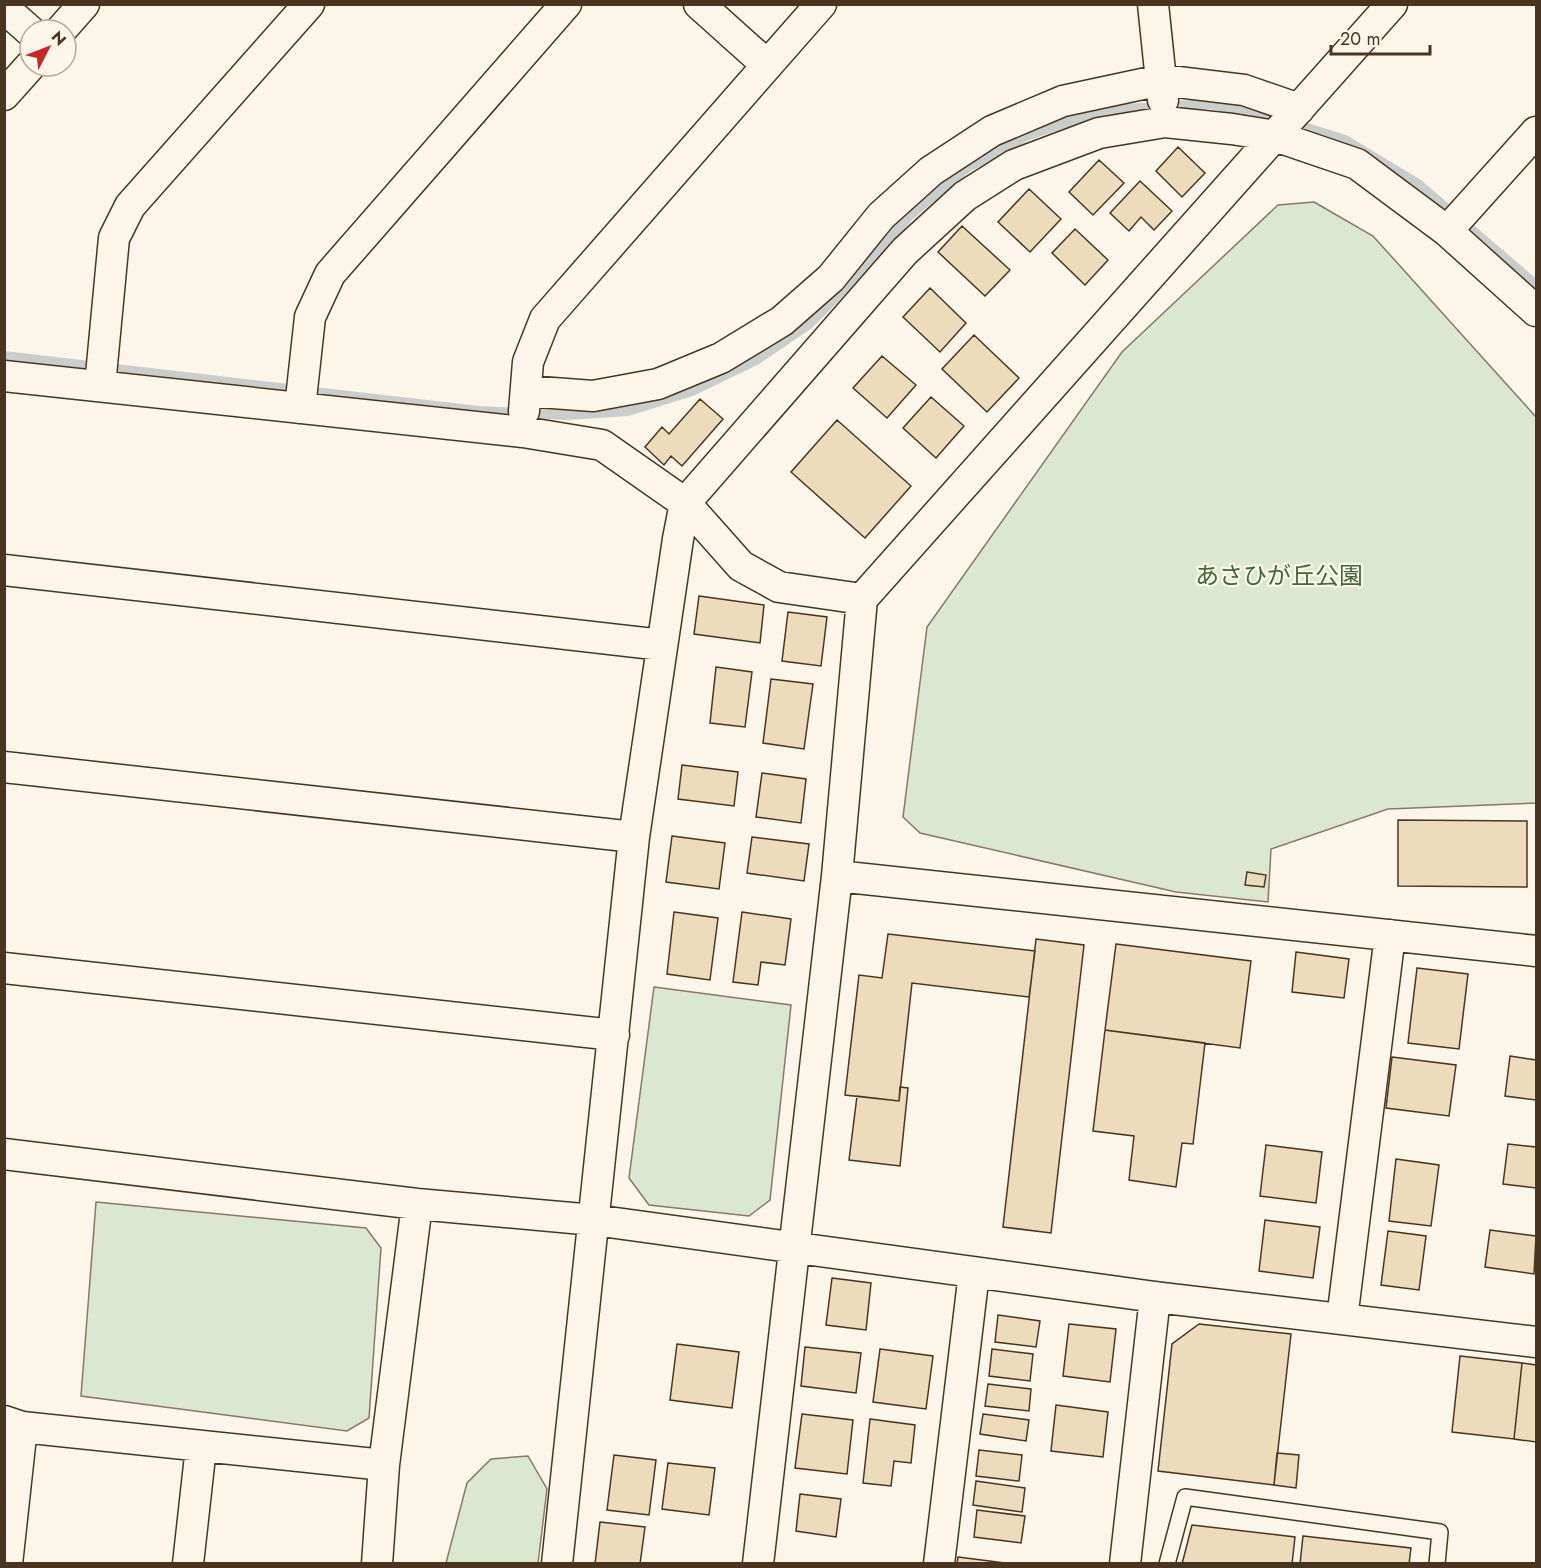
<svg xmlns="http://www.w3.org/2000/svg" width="1541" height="1568" font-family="Jost,'Noto Sans JP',sans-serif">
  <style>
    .green { fill: #dce7d0; stroke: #887966; stroke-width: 1.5 }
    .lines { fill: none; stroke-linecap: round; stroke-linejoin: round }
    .stream { stroke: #c9cecd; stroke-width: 10 }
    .building { fill: #ecdcbc; stroke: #4a3520; stroke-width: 1.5 }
    .lane-casing { stroke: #4a3520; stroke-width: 18 }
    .street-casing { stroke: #4a3520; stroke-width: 33 }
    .lane { stroke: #fbf6e9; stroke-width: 15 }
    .street { stroke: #fbf6e9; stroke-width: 30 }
    .labels { text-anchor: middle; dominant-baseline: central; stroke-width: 4.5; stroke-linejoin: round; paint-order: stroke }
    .park-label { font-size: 24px; fill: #436837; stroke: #fbf6e9 }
  </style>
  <rect width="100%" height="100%" fill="#fbf6e9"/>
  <path class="green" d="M1314,202l59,34 163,181v386l-148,6 -117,40 -3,53 -92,-10 -256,-59 -17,-16 24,-190 195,-275 156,-147z
    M654,987l137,18 -21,195 -21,16 -100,-11 -20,-27z
    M96,1202l270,26 15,20 -12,170 -22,13 -266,-35z
    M528,1456l19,33 -9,74h-92l21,-80 24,-24z"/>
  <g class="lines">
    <path class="stream" d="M4,356l475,55 89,4 60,-4 64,-20 64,-31 53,-36 50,-50 51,-59 58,-48 60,-32 77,-25 106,-6 52,10 82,26 73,44 118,101"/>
  </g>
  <path class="building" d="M1178,147l27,26 -23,24 -26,-26z
    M1099,160l25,23 -31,32 -24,-23z
    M1140,181l32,30 -18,19 -13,-13 -12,14 -19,-18z
    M1029,189l32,30 -31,33 -32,-30z
    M962,226l48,44 -25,26 -47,-44z
    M1075,229l33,31 -23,25 -33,-32z
    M930,288l36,35 -26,29 -37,-35z
    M974,335l45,43 -32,34 -45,-43z
    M882,356l34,29 -29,33 -34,-30z
    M931,397l33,29 -28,32 -33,-30z
    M700,399l23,20 -41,47 -11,-10 -7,9 -19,-18 17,-20 7,7z
    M837,420l74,66 -46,52 -74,-66z
    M699,596l65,9 -4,38 -66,-9z
    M788,612l39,5 -6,49 -39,-5z
    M716,667l36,5 -7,55 -35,-4z
    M771,679l42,5 -9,65 -41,-6z
    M682,765l56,7 -4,34 -56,-7z
    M762,773l44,6 -5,44 -45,-6z
    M1398,820l129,1v66l-129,-1z
    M672,836l53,7 -6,46 -53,-7z
    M752,837l57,7 -5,37 -57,-8z
    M1247,872l19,3 -2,12 -19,-2z
    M674,912l44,6 -8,62 -43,-6z
    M742,912l49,7 -6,46 -24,-3 -3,23 -25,-3z
    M888,934l147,17 -6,46 -117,-14 -13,118 -54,-6 14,-120 23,3z
    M1036,939l48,6 -33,288 -48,-6z
    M1116,944l135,17 -11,87 -135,-18z
    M1296,952l53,7 -5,39 -52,-6z
    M1417,968l51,6 -9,75 -51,-6z
    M1105,1030l100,13 -12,101 -11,-1 -6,44 -47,-7 5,-44 -41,-5z
    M1510,1056l26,4v40l-31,-4z
    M1392,1057l64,8 -7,51 -63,-8z
    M900,1087l8,1 -8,78 -51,-6 8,-64 42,5z
    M1508,1144l28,3v41l-33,-4z
    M1266,1145l56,7 -6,51 -56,-7z
    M1396,1159l43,6 -8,61 -42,-5z
    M1265,1220l55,7 -7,51 -54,-7z
    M1490,1230l46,6 -2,38 -49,-7z
    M1388,1231l38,5 -7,54 -38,-5z
    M832,1278l39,5 -5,47 -40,-5z
    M998,1315l42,6 -4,26 -41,-5z
    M1069,1324l47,5 -6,53 -47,-6z
    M1199,1324l92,10 -17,151 -116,-14 14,-127z
    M677,1344l62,8 -7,56 -62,-8z
    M805,1347l56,6 -5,40 -55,-7z
    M880,1349l53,7 -7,53 -53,-7z
    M992,1349l41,5 -3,27 -41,-5z
    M1460,1356l62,7 -8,76 -62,-7z
    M1522,1363l14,2v77l-22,-3z
    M988,1384l43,5 -2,22 -44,-5z
    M1056,1405l52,7 -5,45 -52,-6z
    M802,1414l51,6 -6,54 -52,-6z
    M983,1414l46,6 -3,21 -46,-7z
    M870,1419l45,6 -4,38 -17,-2 -3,25 -28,-3z
    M979,1450l43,5 -3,26 -43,-5z
    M1277,1453l22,2 -3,33 -22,-3z
    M614,1455l42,5 -7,55 -42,-5z
    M668,1463l47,5 -6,47 -47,-6z
    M976,1481l49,7 -3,24 -49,-7z
    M800,1494l41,5 -5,38 -40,-6z
    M977,1510l48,6 -4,27 -47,-6z
    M600,1522l45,5 -5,37h-45z
    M1192,1525l103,12 -3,27h-110z
    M1303,1536l108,12 -2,16h-109z
    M958,1557l55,7h-56z"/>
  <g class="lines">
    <defs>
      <path id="lane" d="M1167,1564l18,-67 255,35 -3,32"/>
      <path id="street" d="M699,4l68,61
        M1153,4l10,96
        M4,8l26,23
        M61,30l23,-26
        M4,95l26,-29
        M1447,231l89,-99
        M4,376l519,56 79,13 83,58 56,63 38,21 83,12
        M100,386l14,-148 16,-32 179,-202
        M526,391l67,5 65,-12 63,-26 61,-37 49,-43 50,-62 50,-45 61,-40 71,-30 98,-21 83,10 55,19
        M300,408l10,-91 20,-43 236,-270
        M524,411l4,-49 17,-43 276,-315
        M4,570l658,75
        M4,767l630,70
        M837,876l699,75
        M4,968l610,67
        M4,1154l413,50 177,16 561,77 381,45
        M1342,1319l48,-384
        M4,1421l18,6 362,38
        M7,1564l15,-137
        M188,1564l13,-117
        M377,1564l7,-99 33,-261
        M557,1564l77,-727 44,-298 7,-36 220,-252 60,-55 49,-31 85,-32 66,-11 67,7 43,7 82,28 90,67 89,80
        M758,1564l79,-688 25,-277 530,-595
        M939,1564l35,-291
        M1125,1564l30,-267"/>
    </defs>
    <use href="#lane" class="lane-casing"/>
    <use href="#street" class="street-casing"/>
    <use href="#lane" class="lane"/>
    <use href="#street" class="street"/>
  </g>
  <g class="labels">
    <g class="park-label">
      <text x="1279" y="575">あさひが丘公園</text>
    </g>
  </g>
  <rect width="1541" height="1568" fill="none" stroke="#4a3520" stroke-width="12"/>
  <g transform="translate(48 48) rotate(48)"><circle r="28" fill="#fbf6e9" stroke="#b4a999" stroke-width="1.5"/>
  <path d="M0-4.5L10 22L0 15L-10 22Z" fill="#c62828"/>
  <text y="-9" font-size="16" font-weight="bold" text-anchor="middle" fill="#4a3520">N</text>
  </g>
  <path d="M1331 45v9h99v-9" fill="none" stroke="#4a3520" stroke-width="3"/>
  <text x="1340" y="45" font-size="18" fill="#4a3520" stroke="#fbf6e9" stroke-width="4.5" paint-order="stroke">20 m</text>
</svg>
